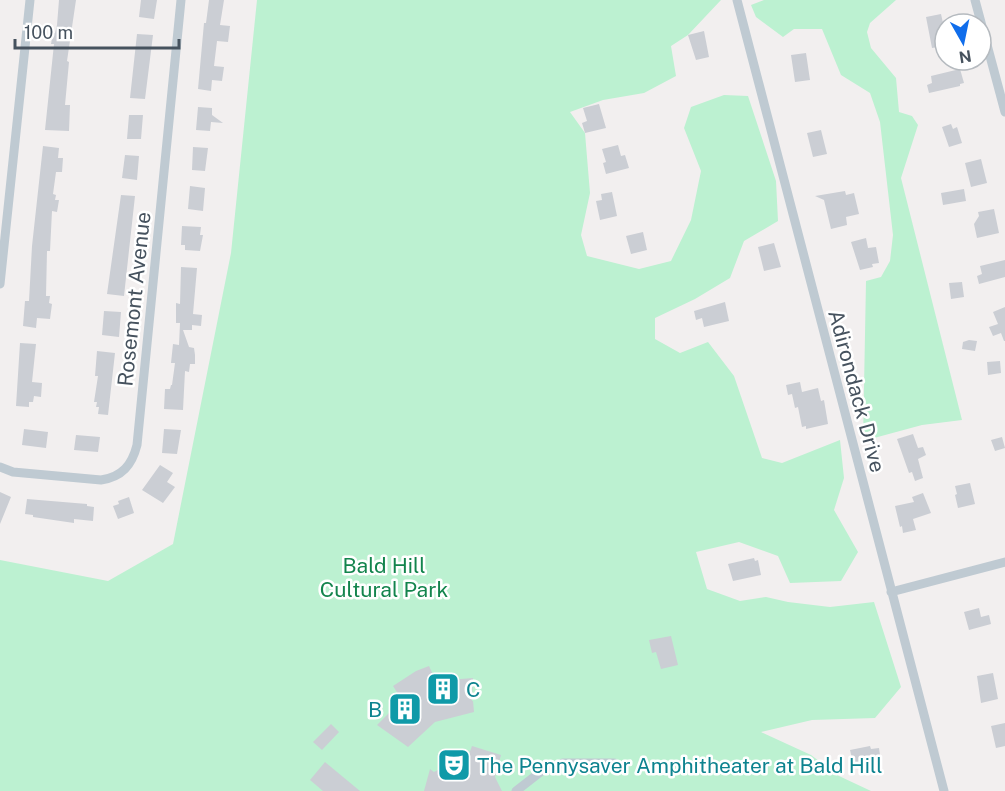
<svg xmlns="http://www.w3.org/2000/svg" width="1005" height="791" font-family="'Public Sans',sans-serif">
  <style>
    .green { fill: #bcf1d1 }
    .building { fill: #cbced4 }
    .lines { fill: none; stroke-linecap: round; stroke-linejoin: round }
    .street { stroke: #bfcad2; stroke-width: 9 }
    .labels { text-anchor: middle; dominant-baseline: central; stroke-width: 5; stroke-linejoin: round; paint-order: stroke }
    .street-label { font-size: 21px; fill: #46525e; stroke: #fff }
    .park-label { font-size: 21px; fill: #13844d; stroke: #fff }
    .culture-label { font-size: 21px; fill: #0d838f; stroke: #fff; text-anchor: start }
  </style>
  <rect width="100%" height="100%" fill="#f2efef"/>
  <path class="green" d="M257,0h464l-33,35 -17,11 5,30 -32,17 -41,7 -33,12 15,21 5,60 -9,42 6,21 52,13 32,-8 20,-41 10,-49 -17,-43 7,-21 33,-12 24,1 28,85 2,40 -34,20 -14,37 -35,21 -40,19v21l25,14 28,-11 26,34 28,82 20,5 58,-23 4,38 -10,32 24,42 -17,29 -51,2 -12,-27 -39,-14 -43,10 11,37 33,12 26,-4 22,5 42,5 44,-5 27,85 -26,31 -63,2 -51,12 50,23 28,21 32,15h-871v-231l108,21 65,-37 58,-291z
    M764,0h132l-26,23 -3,9 4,16 25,30 3,34 13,4 6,9 -17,53 61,242 -40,5 -59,16 3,-160 15,-4 9,-16 3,-26 -13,-113 -10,-29 -29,-18 -19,-46h-28l-11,8 -27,-20 -5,-12z"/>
  <path class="building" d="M59,0h17l-9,61 2,1 -4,43h5l-1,26 -24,-1 9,-86h-3l2,-11h2l2,-8z
    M141,0h16l-3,19 -15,-2z
    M209,0h15l-4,25 10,1 -2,16 -11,-1 -3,25 10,1 -2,14 -10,-1 -1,11 -13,-2 6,-66h2z
    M941,14l4,18v14l-13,2 -6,-31z
    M704,31l5,26 -13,3 -8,-25z
    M137,34l16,1 -8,64 -15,-1z
    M806,53l4,27 -15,2 -4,-27z
    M960,69l4,14 -4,1v2l-31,7 -2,-8 5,-2 -1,-7z
    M599,104l7,24 -21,5 -3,-10 5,-2 -4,-13z
    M198,107l14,1v7l11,8 -12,-1 -1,9 -14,-1z
    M129,115h14l-2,24h-14z
    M951,124l2,5 4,-2 5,16 -13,4 -7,-20z
    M821,130l6,24 -14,3 -6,-24z
    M618,145l3,11 4,-1 4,13 -23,6 -3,-11 3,-1 -4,-13z
    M43,146l16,2 -1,10h5l-1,14h-6l-3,22 3,1 -1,5h4l-2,12 -5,-1 -2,40h-3l-1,45h4l-1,7 3,1 -2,15 -13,-1 -1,10 -13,-2 2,-25h4l3,-55z
    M193,147l15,1 -3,23 -13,-1z
    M125,155l14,1 -2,24 -15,-2z
    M981,159l6,24 -16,4 -6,-24z
    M190,186l15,2 -2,23 -15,-2z
    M964,189l2,12 -23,4 -2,-12z
    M845,191l1,4 8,-2 5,21 -13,3 1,8 -16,4 -7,-29 -9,-4z
    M612,192l5,24 -17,4 -4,-19 6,-1 -1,-6z
    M121,195l14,1 -11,100 -17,-2z
    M994,209l5,24 -22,5 -3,-14 5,-8 -1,-4z
    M182,226l19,1 -1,8h3l-3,16 -15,-1v-5h-4z
    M643,232l4,18 -16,4 -5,-18z
    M866,238l2,10 8,-1 3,16 -7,1 1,3 -13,3 -9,-28z
    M774,243l7,24 -17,4 -6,-24z
    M1005,260v17l-26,7 -2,-8 5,-2 -2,-8z
    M181,267l16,1 -4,46 9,1 -1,11 -9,-1v5h-9l6,17 5,1 1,7v9h-5l-1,8 -4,-1 -2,39 -19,-1 1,-20h5l1,-4h1l3,-22h-4l2,-19 6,1 1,-22h-4v-20l4,1z
    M962,282l2,15 -13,2 -2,-16z
    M725,302l4,19 -25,6 -2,-9 -6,2 -2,-9z
    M1005,307v34h-1l-3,-8 -8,3 -4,-9 9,-3 -5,-12z
    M104,311l17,1 -2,25 -17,-2z
    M969,340l8,1 -2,10 -13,-2 1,-7z
    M20,343l16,1 -4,38 10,1 -1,14 -7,-1 -1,6h-4v5l-13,-1z
    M97,351l18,2 -7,62 -10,-1 1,-7h-3l1,-5h-3l4,-26h-3z
    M1000,361l1,12 -13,2 -1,-13z
    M800,382l2,10 16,-4 3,13 3,-1 4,24 -22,5v-3l-4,1 -4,-20 -3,1 -3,-14 -4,1 -2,-10z
    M24,429l24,3 -2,16 -24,-3z
    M164,429l17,1 -4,24 -15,-1z
    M913,434l5,14 5,-1 3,8 -8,4 5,19 -8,3 -3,-9 -3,1 -12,-34z
    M76,435l24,2 -2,15 -24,-2z
    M1002,437l3,11 -10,3 -4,-11z
    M160,465l13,8 -6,9 8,5 -12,16 -21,-13z
    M970,483l5,21 -17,4 -3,-13 2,-1 -2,-8z
    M0,492l11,5 -11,27z
    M923,493l8,20 -18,6 3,11 -13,3 -1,-7 -2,1 -5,-21 19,-4 -2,-5z
    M129,497l5,16 -16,6 -5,-13 6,-2 -1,-3z
    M27,499l60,5v2l7,1 -1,14 -19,-2v4l-41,-6v-2l-8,-1z
    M754,558l1,3 3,-1 3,15 -28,6 -5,-17z
    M979,608l2,9 8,-2 2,9 -22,6 -5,-18z
    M671,636l7,29 -17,4 -5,-17 -4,1 -3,-13z
    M429,666l7,15 37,-3 -1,23h1l1,11 -39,10 -27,25 -31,-22 25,-25 -9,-14 23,-15z
    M993,673l5,26 -17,4 -4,-27z
    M1005,723v23l-9,2 -5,-22z
    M331,724l8,8 -17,18 -9,-8z
    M472,746l29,9 -6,22 7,14h-78l6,-22 4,3 35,-18z
    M870,746l1,3 8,-1 2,14 -27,5 -4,-17z
    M325,762l35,29h-37l-13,-11z"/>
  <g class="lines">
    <path class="street" d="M737,0l207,791
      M975,0l30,112
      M0,284l30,-284
      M0,467l13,5 88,8c21,-3 31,-15 36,-35l44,-445
      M891,592l114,-30
      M516,791l27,-21 20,-7h51"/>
  </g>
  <defs>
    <symbol id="building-square" viewBox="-11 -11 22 22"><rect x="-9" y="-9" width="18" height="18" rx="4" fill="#0f9aa8" stroke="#fff"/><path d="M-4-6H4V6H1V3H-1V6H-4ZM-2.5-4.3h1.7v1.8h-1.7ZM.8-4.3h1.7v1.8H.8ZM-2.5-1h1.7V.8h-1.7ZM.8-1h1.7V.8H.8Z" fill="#fff"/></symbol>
    <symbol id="theatre-square" viewBox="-11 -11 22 22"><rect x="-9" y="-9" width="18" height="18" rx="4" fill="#0f9aa8" stroke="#fff"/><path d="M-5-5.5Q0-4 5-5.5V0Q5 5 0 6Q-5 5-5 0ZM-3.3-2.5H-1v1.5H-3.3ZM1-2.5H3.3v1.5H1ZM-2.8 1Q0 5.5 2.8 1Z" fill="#fff"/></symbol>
  </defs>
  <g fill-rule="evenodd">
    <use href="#building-square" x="424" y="670" width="38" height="38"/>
    <use href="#building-square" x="386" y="690" width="38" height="38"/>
    <use href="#theatre-square" x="435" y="746" width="38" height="38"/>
  </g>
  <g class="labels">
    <g class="street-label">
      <text transform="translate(134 299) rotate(-84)">Rosemont Avenue</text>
      <text transform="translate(857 391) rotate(75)">Adirondack Drive</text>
    </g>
    <g class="park-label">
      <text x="384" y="565">Bald Hill<tspan x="384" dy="24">Cultural Park</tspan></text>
    </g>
    <g class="culture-label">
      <text x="466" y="689">C</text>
      <text x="382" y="709" text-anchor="end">B</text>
      <text x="477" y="765">The Pennysaver Amphitheater at Bald Hill</text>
    </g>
  </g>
  <g transform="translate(963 42) rotate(171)"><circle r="28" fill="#ffffff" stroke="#b5babf" stroke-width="1.5"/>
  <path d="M0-4.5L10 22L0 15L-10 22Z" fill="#106deb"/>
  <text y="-9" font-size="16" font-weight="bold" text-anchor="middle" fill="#46525e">N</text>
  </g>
  <path d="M15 39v9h164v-9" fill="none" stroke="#46525e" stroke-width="3"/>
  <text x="24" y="39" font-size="18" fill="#46525e" stroke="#ffffff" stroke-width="4.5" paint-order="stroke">100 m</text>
</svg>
